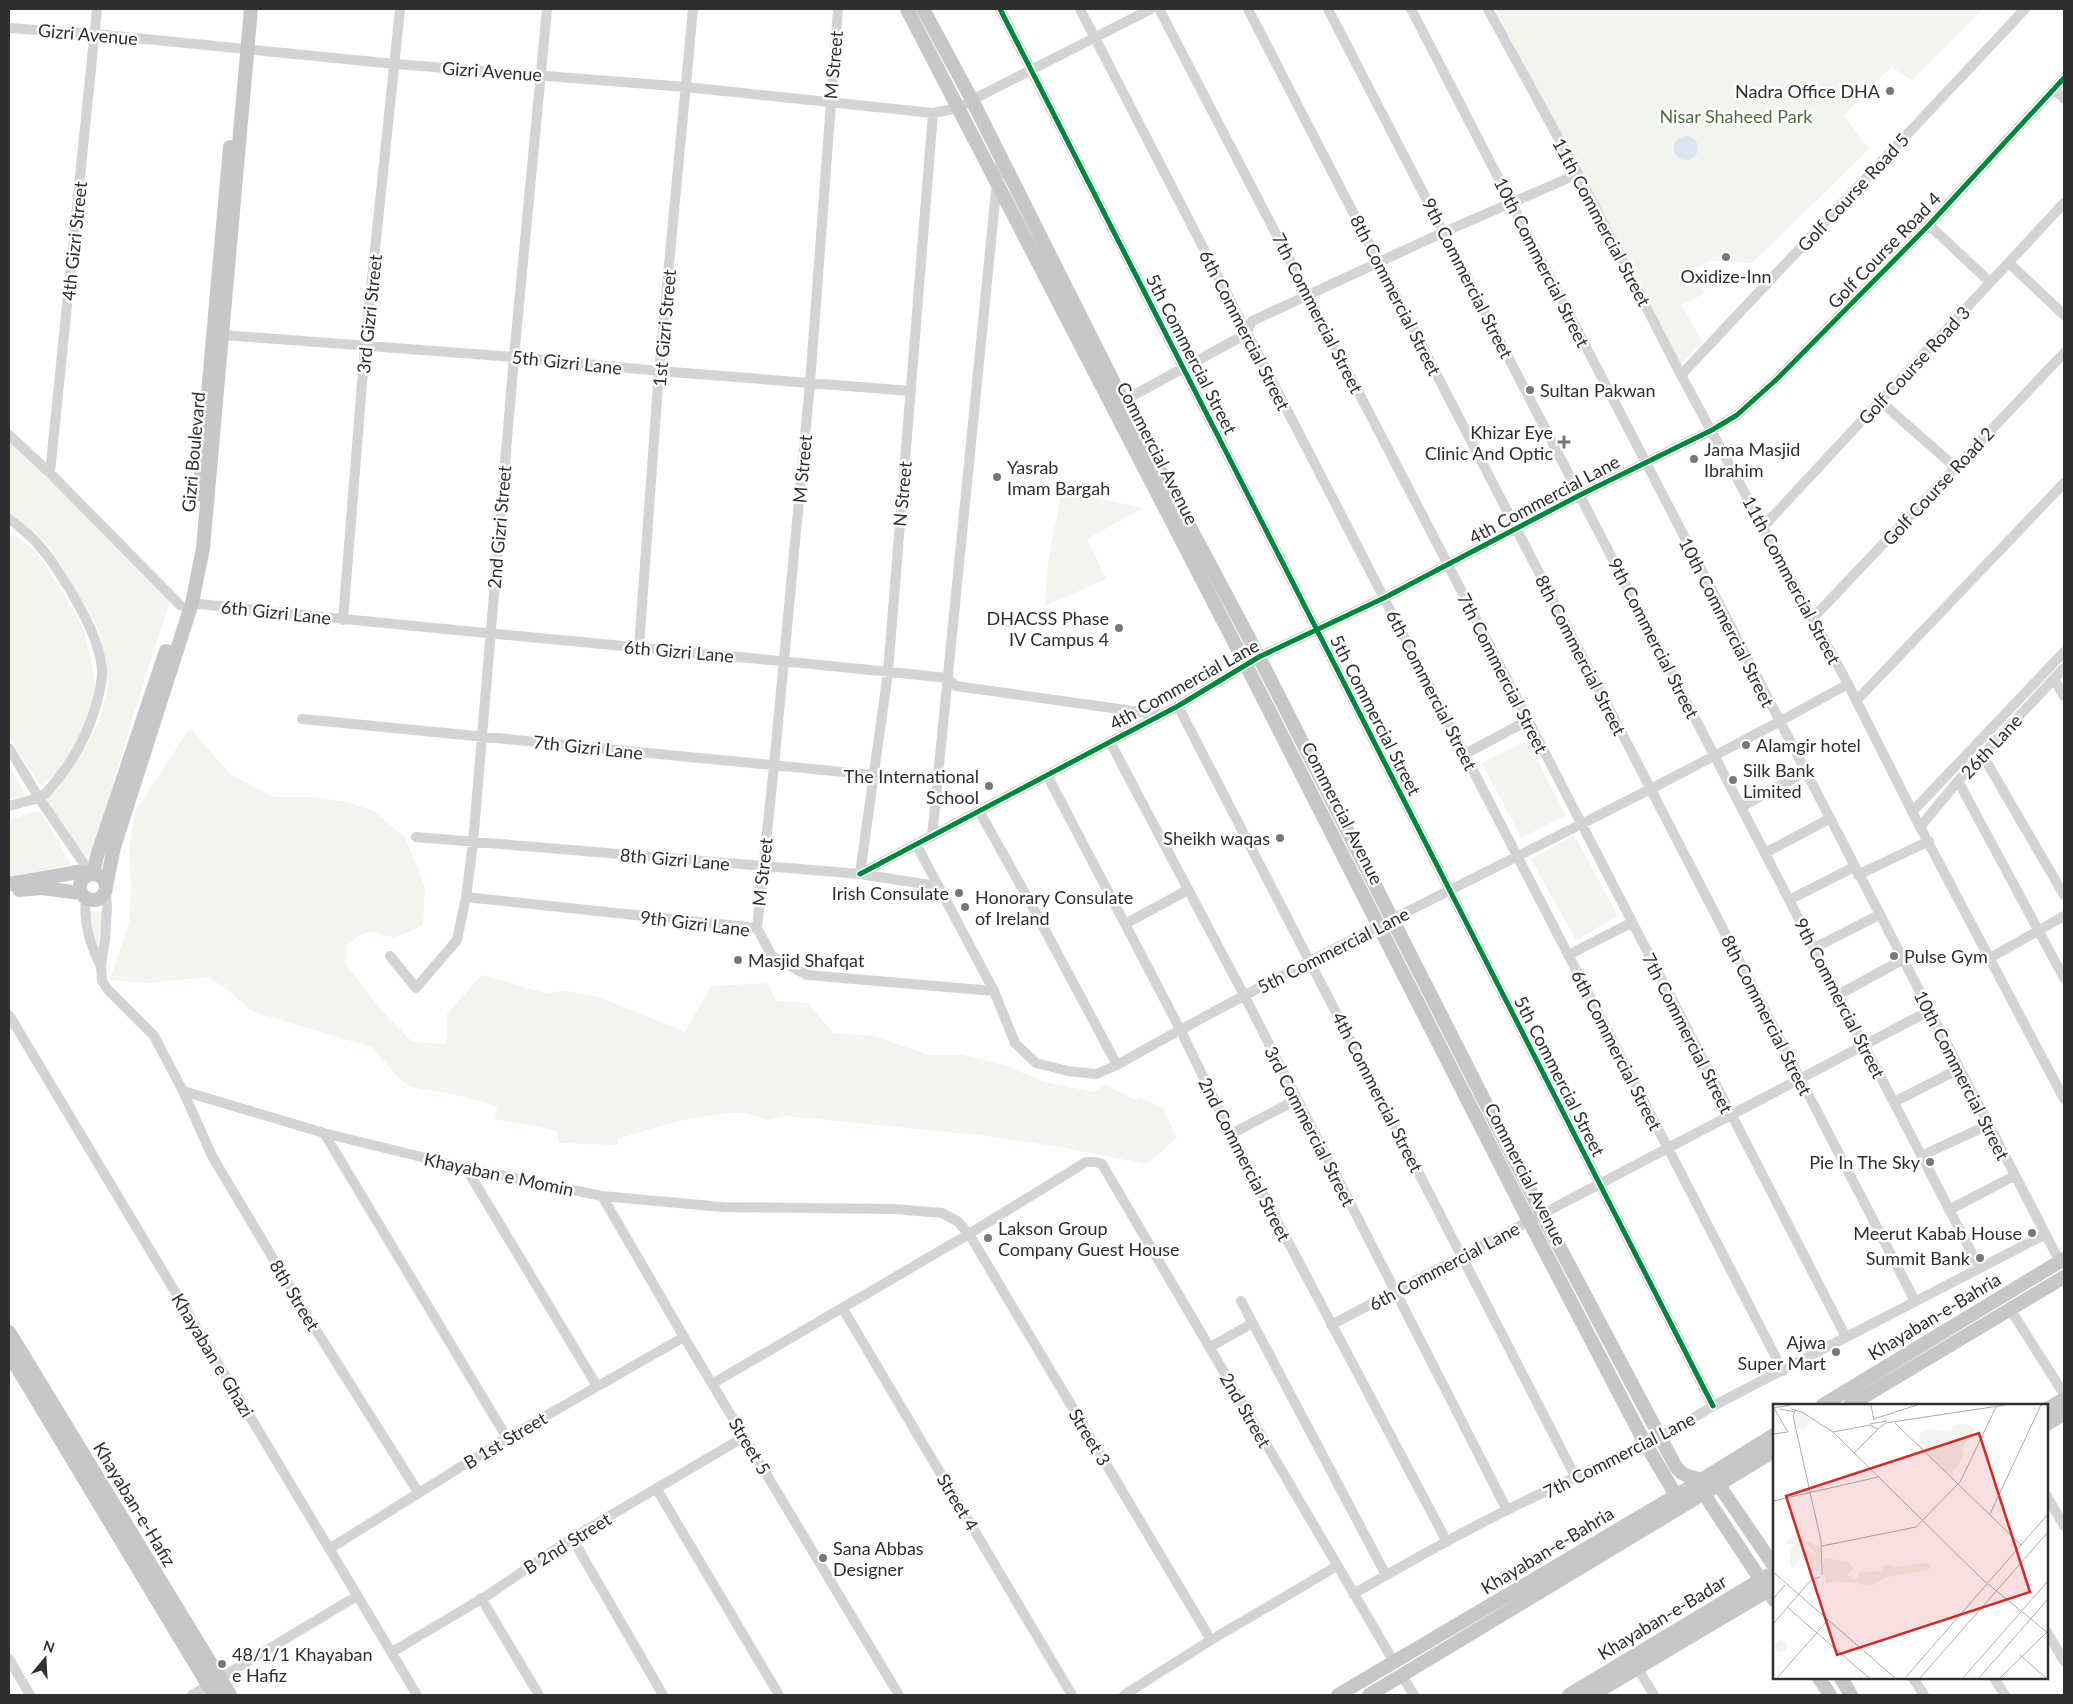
<svg xmlns="http://www.w3.org/2000/svg" width="2073" height="1704" font-family="Lato,sans-serif">
  <style>
    .green { fill: #f1f5ed }
    .water { fill: #dae7f2 }
    .lines { fill: none; stroke-linecap: round; stroke-linejoin: round }
    .minor { stroke: #d4d4d4; stroke-width: 10 }
    .major { stroke: #c7c7c7; stroke-width: 14 }
    .cycleway-casing { stroke: #fff; stroke-width: 8 }
    .cycleway { stroke: #00873e; stroke-width: 5 }
    .poi-dot { fill: #787878; stroke: #fff; stroke-width: 2 }
    .labels { text-anchor: middle; dominant-baseline: central; stroke-width: 5; stroke-linejoin: round; paint-order: stroke }
    .street-label { font-size: 18px; fill: #2f2f2f; stroke: #fff }
    .poi-label { font-size: 18px; fill: #2f2f2f; stroke: #fff; text-anchor: start }
    .park-label { font-size: 18px; fill: #506b3d; stroke: #fff }
    .inset-road { fill: none; stroke: #acacac; stroke-width: 1 }
    .view { fill: #d62828; fill-opacity: 0.15; stroke: #d62828; stroke-width: 2.5 }
    .inset-edge { fill: none; stroke: #2f2f2f; stroke-width: 2.5 }
  </style>
  <rect width="100%" height="100%" fill="#fff"/>
  <path class="green" d="M1495,9h492l-5,1 -70,70 -21,-13 -47,48 25,34 -117,114 -41,-2 -21,9 15,23 -24,12 22,37 -22,22z
    M9,440l52,47 109,114 -38,118 -38,131 -11,8 -39,-59 12,-10 27,-37 16,-30 9,-36 -1,-23 -9,-35 -36,-62 -12,-18 -37,-33 -4,1z
    M1062,491l81,17 -56,31 19,40 -61,27 3,-44z
    M9,532l27,19 29,45 19,34 9,40 2,19 -7,29 -10,25 -23,33 -14,10 -32,-49z
    M190,728l40,46 44,23h36l38,5 25,9 32,26 20,50 -2,38 -28,13 -25,-7 -11,5 -13,10 1,8 -2,10 34,43 33,35 35,2v-30l35,-39 63,18 21,-2 32,6 87,35 26,-46 56,-3 9,18 32,2 25,30 41,3 55,19h34l38,9 44,18 49,10 11,-7 30,15 6,-3 22,12 14,29 -31,26 -86,-17 -73,-11 -201,-20 -19,4 -21,-7h-19l-50,8 -60,18v6l-58,-2 -3,-13 -61,-11 2,-13 -44,-12 -42,-7 -10,-7 -30,-33 -120,-36 -18,-17 -24,-17 -63,6 -36,-3 19,-58 2,-35 -2,-39 7,-38z
    M1527,740l39,75 -45,23 -39,-75z
    M9,766l17,30 -17,3z
    M33,812l7,1 4,4 27,47 -62,14v-58z
    M1574,835l44,81 -42,24 -45,-81z
    M86,911h17l-6,39z"/>
  <path class="water" d="M1674 148a12 12 0 1 1 24 0a12 12 0 1 1-24 0Z"/>
  <g class="lines">
    <path class="minor" d="M1000,9l713,1397
      M1080,9l703,1362
      M1159,9c232,441 458,886 687,1328
      M1248,9l667,1292
      M1328,9l651,1258
      M1411,9l649,1253
      M1488,9l90,165 103,201 167,309 72,143 144,272
      M9,28l86,6 300,30 291,23 247,26 26,-5 13,-8 179,-91
      M2054,89l10,10
      M1929,225l61,57
      M2009,263l55,52
      M223,335l291,22 145,14 252,20
      M1681,375l344,-366
      M1123,401l123,-67 6,-13 192,-89 134,-58
      M1880,401l75,66
      M9,435l41,38 131,133
      M50,473l47,-464
      M9,519c30,21 42,40 61,71 14,24 29,51 32,78 1,10 -2,20 -4,30 -9,37 -27,68 -53,96l-6,4 -30,8
      M1763,527l301,-324
      M192,603c251,28 504,48 755,75l9,8 206,29
      M1812,619l252,-266
      M343,620l22,-274 35,-337
      M639,647l20,-276 34,-362
      M2054,679l10,17
      M1856,701l208,-218
      M1178,706l398,772
      M302,719l572,56
      M1110,742l134,253 263,515
      M9,748l30,50 52,76
      M1465,754l62,-33
      M1983,756l81,139
      M1047,775l133,254 51,105 216,408
      M1958,781l106,197
      M1741,807l64,-35
      M979,811l51,91 87,163
      M1912,812l152,-160
      M1920,827l38,-46 106,-113
      M932,836l65,-655 4,-19
      M416,837l444,37 77,12
      M916,844l78,147 21,52 21,20 32,8 28,3 21,-9c239,-135 490,-247 731,-381
      M1765,853l64,-34
      M860,874l318,-168 81,-49 125,-59 196,-103 132,-65 25,-15 40,-36 152,-154 135,-147
      M860,874l28,-202 45,-559
      M1858,875l71,-34
      M106,891l1,17 -2,31 -4,27 1,15 7,10 45,45 29,55 29,65 94,158 112,178
      M466,897l291,31
      M86,899c-3,24 4,46 15,67
      M1789,900l65,-33
      M1125,924l63,-34
      M757,928l17,-162 36,-383 28,-374
      M757,928l15,28 35,19 187,16
      M1814,948l65,-33
      M1568,955l63,-32
      M390,956l26,32 41,-48 9,-43 7,-54 41,-486 33,-348
      M1990,958l74,-42
      M1838,995l64,-35
      M9,1015l408,680
      M183,1091l141,42 142,35 136,28 120,11 172,2 48,4 15,8 12,13 242,406
      M1894,1102l65,-33
      M324,1133l183,305
      M1231,1134l65,-34
      M1921,1156l67,-31
      M466,1168l131,218
      M602,1196l82,141 215,358
      M1949,1210l65,-34
      M1241,1301l145,274
      M843,1309l229,386
      M2010,1309l54,85
      M1331,1325l598,-314
      M1210,1347l43,-24
      M712,1384l257,-150 117,-72h10l6,2 292,498
      M656,1488l123,207
      M2047,1496l17,30
      M572,1538l91,157
      M329,1549l178,-111 177,-101
      M1353,1594c51,-29 101,-58 154,-84 68,-34 140,-63 206,-104l331,-171
      M481,1598l58,97
      M2047,1632l17,29
      M392,1652l96,-57 84,-57 172,-101
      M9,1659l21,36
      M1638,1669l16,26
      M1402,1676l12,19
      M1913,1678l11,17
      M1994,1678l11,17
      M192,1695l165,-99
      M1124,1695l87,-55 126,-74"/>
    <path class="major" d="M907,9l339,656 283,556 116,222 29,49 3,3 27,-1 70,106
      M923,9l49,91 151,301 136,256 283,557 134,253c10,14 28,10 42,17l56,82
      M199,494l31,-347
      M80 887a13 13 0 1 1 26 0a13 13 0 1 1-26 0Z
      M93,874l4,-18 69,-205
      M9,884l69,-12 11,2
      M106,886l8,-39 78,-244 11,-55 48,-539
      M19,890l23,-2 38,5
      M9,1332l221,363
      M9,1354l205,341
      M1823,1405l241,-146
      M1850,1405l214,-128
      M2047,1409l17,-10
      M2047,1424l17,-10
      M1819,1678l11,17
      M1841,1678l10,17
      M1338,1695l339,-200 97,-60
      M1369,1695l405,-244
      M1569,1695l198,-119
      M1592,1695l182,-108"/>
    <defs>
      <path id="cycleway" d="M1000,9l713,1397
        M860,874l318,-168 81,-49 125,-59 196,-103 132,-65 25,-15 40,-36 152,-154 135,-147"/>
    </defs>
    <use href="#cycleway" class="cycleway-casing"/>
    <use href="#cycleway" class="cycleway"/>
  </g>
  <g class="poi-dot">
    <circle cx="1890" cy="91" r="5"/>
    <circle cx="1726" cy="257" r="5"/>
    <circle cx="1530" cy="390" r="5"/>
    <path d="M1561.5 434.5h5v5h5v5h-5v5h-5v-5h-5v-5h5z"/>
    <circle cx="1694" cy="459" r="5"/>
    <circle cx="997" cy="477" r="5"/>
    <circle cx="1119" cy="628" r="5"/>
    <circle cx="1746" cy="745" r="5"/>
    <circle cx="1733" cy="780" r="5"/>
    <circle cx="989" cy="786" r="5"/>
    <circle cx="1280" cy="838" r="5"/>
    <circle cx="959" cy="893" r="5"/>
    <circle cx="965" cy="907" r="5"/>
    <circle cx="1894" cy="956" r="5"/>
    <circle cx="738" cy="960" r="5"/>
    <circle cx="1930" cy="1162" r="5"/>
    <circle cx="2032" cy="1233" r="5"/>
    <circle cx="988" cy="1238" r="5"/>
    <circle cx="1980" cy="1258" r="5"/>
    <circle cx="1836" cy="1352" r="5"/>
    <circle cx="823" cy="1558" r="5"/>
    <circle cx="222" cy="1664" r="5"/>
  </g>
  <g class="labels">
    <g class="street-label">
      <text transform="translate(88 34) rotate(5)">Gizri Avenue</text>
      <text transform="translate(833 65) rotate(-85)">M Street</text>
      <text transform="translate(492 71) rotate(4)">Gizri Avenue</text>
      <text transform="translate(1853 192) rotate(-47)">Golf Course Road 5</text>
      <text transform="translate(1602 222) rotate(62)">11th Commercial Street</text>
      <text transform="translate(74 241) rotate(-84)">4th Gizri Street</text>
      <text transform="translate(1884 250) rotate(-46)">Golf Course Road 4</text>
      <text transform="translate(1542 262) rotate(63)">10th Commercial Street</text>
      <text transform="translate(1468 278) rotate(63)">9th Commercial Street</text>
      <text transform="translate(1396 295) rotate(63)">8th Commercial Street</text>
      <text transform="translate(1318 313) rotate(63)">7th Commercial Street</text>
      <text transform="translate(369 314) rotate(-84)">3rd Gizri Street</text>
      <text transform="translate(664 328) rotate(-85)">1st Gizri Street</text>
      <text transform="translate(1245 330) rotate(63)">6th Commercial Street</text>
      <text transform="translate(1192 354) rotate(63)">5th Commercial Street</text>
      <text transform="translate(567 362) rotate(6)">5th Gizri Lane</text>
      <text transform="translate(1914 365) rotate(-47)">Golf Course Road 3</text>
      <text transform="translate(193 452) rotate(-85)">Gizri Boulevard</text>
      <text transform="translate(1158 453) rotate(63)">Commercial Avenue</text>
      <text transform="translate(802 469) rotate(-85)">M Street</text>
      <text transform="translate(1938 486) rotate(-47)">Golf Course Road 2</text>
      <text transform="translate(902 494) rotate(-85)">N Street</text>
      <text transform="translate(1544 499) rotate(-28)">4th Commercial Lane</text>
      <text transform="translate(499 527) rotate(-85)">2nd Gizri Street</text>
      <text transform="translate(1792 580) rotate(62)">11th Commercial Street</text>
      <text transform="translate(276 612) rotate(6)">6th Gizri Lane</text>
      <text transform="translate(1727 622) rotate(63)">10th Commercial Street</text>
      <text transform="translate(1654 638) rotate(63)">9th Commercial Street</text>
      <text transform="translate(679 651) rotate(5)">6th Gizri Lane</text>
      <text transform="translate(1581 655) rotate(63)">8th Commercial Street</text>
      <text transform="translate(1503 673) rotate(63)">7th Commercial Street</text>
      <text transform="translate(1184 684) rotate(-29)">4th Commercial Lane</text>
      <text transform="translate(1432 690) rotate(63)">6th Commercial Street</text>
      <text transform="translate(1376 715) rotate(63)">5th Commercial Street</text>
      <text transform="translate(1991 746) rotate(-47)">26th Lane</text>
      <text transform="translate(588 747) rotate(6)">7th Gizri Lane</text>
      <text transform="translate(1343 813) rotate(63)">Commercial Avenue</text>
      <text transform="translate(675 859) rotate(5)">8th Gizri Lane</text>
      <text transform="translate(762 872) rotate(-84)">M Street</text>
      <text transform="translate(695 923) rotate(7)">9th Gizri Lane</text>
      <text transform="translate(1333 950) rotate(-27)">5th Commercial Lane</text>
      <text transform="translate(1840 998) rotate(63)">9th Commercial Street</text>
      <text transform="translate(1767 1015) rotate(63)">8th Commercial Street</text>
      <text transform="translate(1688 1033) rotate(63)">7th Commercial Street</text>
      <text transform="translate(1617 1050) rotate(63)">6th Commercial Street</text>
      <text transform="translate(1962 1075) rotate(63)">10th Commercial Street</text>
      <text transform="translate(1560 1076) rotate(63)">5th Commercial Street</text>
      <text transform="translate(1378 1092) rotate(63)">4th Commercial Street</text>
      <text transform="translate(1310 1126) rotate(63)">3rd Commercial Street</text>
      <text transform="translate(1245 1159) rotate(63)">2nd Commercial Street</text>
      <text transform="translate(499 1174) rotate(12)">Khayaban e Momin</text>
      <text transform="translate(1526 1174) rotate(63)">Commercial Avenue</text>
      <text transform="translate(1444 1266) rotate(-28)">6th Commercial Lane</text>
      <text transform="translate(295 1295) rotate(59)">8th Street</text>
      <text transform="translate(1934 1316) rotate(-31)">Khayaban-e-Bahria</text>
      <text transform="translate(213 1355) rotate(59)">Khayaban e Ghazi</text>
      <text transform="translate(1246 1410) rotate(60)">2nd Street</text>
      <text transform="translate(1090 1437) rotate(59)">Street 3</text>
      <text transform="translate(505 1440) rotate(-31)">B 1st Street</text>
      <text transform="translate(750 1446) rotate(59)">Street 5</text>
      <text transform="translate(1619 1455) rotate(-27)">7th Commercial Lane</text>
      <text transform="translate(958 1502) rotate(59)">Street 4</text>
      <text transform="translate(135 1504) rotate(59)">Khayaban-e-Hafiz</text>
      <text transform="translate(567 1543) rotate(-32)">B 2nd Street</text>
      <text transform="translate(1547 1550) rotate(-31)">Khayaban-e-Bahria</text>
      <text transform="translate(1662 1617) rotate(-31)">Khayaban-e-Badar</text>
    </g>
    <g class="poi-label">
      <text x="1880" y="91" text-anchor="end">Nadra Office DHA</text>
      <text x="1726" y="276" text-anchor="middle">Oxidize-Inn</text>
      <text x="1540" y="390">Sultan Pakwan</text>
      <text x="1553" y="432" text-anchor="end">Khizar Eye<tspan x="1553" dy="21">Clinic And Optic</tspan></text>
      <text x="1704" y="449">Jama Masjid<tspan x="1704" dy="21">Ibrahim</tspan></text>
      <text x="1007" y="467">Yasrab<tspan x="1007" dy="21">Imam Bargah</tspan></text>
      <text x="1109" y="618" text-anchor="end">DHACSS Phase<tspan x="1109" dy="21">IV Campus 4</tspan></text>
      <text x="1756" y="745">Alamgir hotel</text>
      <text x="1743" y="770">Silk Bank<tspan x="1743" dy="21">Limited</tspan></text>
      <text x="979" y="776" text-anchor="end">The International<tspan x="979" dy="21">School</tspan></text>
      <text x="1270" y="838" text-anchor="end">Sheikh waqas</text>
      <text x="949" y="893" text-anchor="end">Irish Consulate</text>
      <text x="975" y="897">Honorary Consulate<tspan x="975" dy="21">of Ireland</tspan></text>
      <text x="1904" y="956">Pulse Gym</text>
      <text x="748" y="960">Masjid Shafqat</text>
      <text x="1920" y="1162" text-anchor="end">Pie In The Sky</text>
      <text x="998" y="1228">Lakson Group<tspan x="998" dy="21">Company Guest House</tspan></text>
      <text x="2022" y="1233" text-anchor="end">Meerut Kabab House</text>
      <text x="1970" y="1258" text-anchor="end">Summit Bank</text>
      <text x="1826" y="1342" text-anchor="end">Ajwa<tspan x="1826" dy="21">Super Mart</tspan></text>
      <text x="833" y="1548">Sana Abbas<tspan x="833" dy="21">Designer</tspan></text>
      <text x="232" y="1654">48/1/1 Khayaban<tspan x="232" dy="21">e Hafiz</tspan></text>
    </g>
    <g class="park-label">
      <text x="1736" y="116">Nisar Shaheed Park</text>
    </g>
  </g>
  <g transform="translate(1773 1404)">
    <rect width="275" height="275" fill="#fff"/>
    <path d="M20 17a8 8 0 1 1 16 0a8 8 0 1 1-16 0ZM195,20l8,5 -12,16 -3,6 3,2 -7,14 -5,3 1,9 -33,-33v-13l12,-4 19,3 2,-7zM20,132l27,11 -1,26 -5,-4 2,-15 -7,-7 -24,-4zM26,140l16,11 -2,13 -12,-11 -8,11 -3,-3v-15l9,6 -9,-8zM52,154l24,4 4,7 -6,6 9,5 4,-8 21,-1 1,-5 5,-2 8,3 30,-4 5,3 -2,4 -41,7 -15,8 -37,-4 -9,3 -3,-17zM2 242a6 6 0 1 1 12 0a6 6 0 1 1-12 0Z" fill="#f1f5ed"/>
    <path class="inset-road" d="M98,1l3,15M0,4l18,-3M7,5l15,3M18,5l11,3 31,20 150,148 65,53M23,5l-3,7 28,125 1,34M101,15l43,-14M122,19l126,122M97,20l17,-3M60,28l37,-7 8,4 8,-6 119,-18M0,30l15,-2 -14,-24M81,49l24,-24M0,97l105,-24M217,110l51,-109M49,142l94,-19 44,-45 36,-75M0,168l122,106M0,195l12,-14M14,203l82,71M0,220l38,-44 9,-3M247,251l26,23M4,274l51,-58M132,274l143,-164M147,274l128,-146M190,274l85,-97M206,274l69,-79M227,274l47,-46"/>
    <path class="view" d="M206,29l51,159 -193,63 -51,-159z"/>
    <rect width="275" height="275" class="inset-edge"/>
  </g>
  <rect width="2073" height="1704" fill="none" stroke="#2f2f2f" stroke-width="20"/>
  <g transform="translate(45 1659) rotate(18)" stroke="#ffffff" stroke-width="4" paint-order="stroke">
  <path d="M0-4L9 19L0 12L-9 19Z" fill="#2f2f2f"/>
  <text y="-8" font-size="14" font-weight="bold" text-anchor="middle" fill="#2f2f2f">N</text>
  </g>
</svg>
